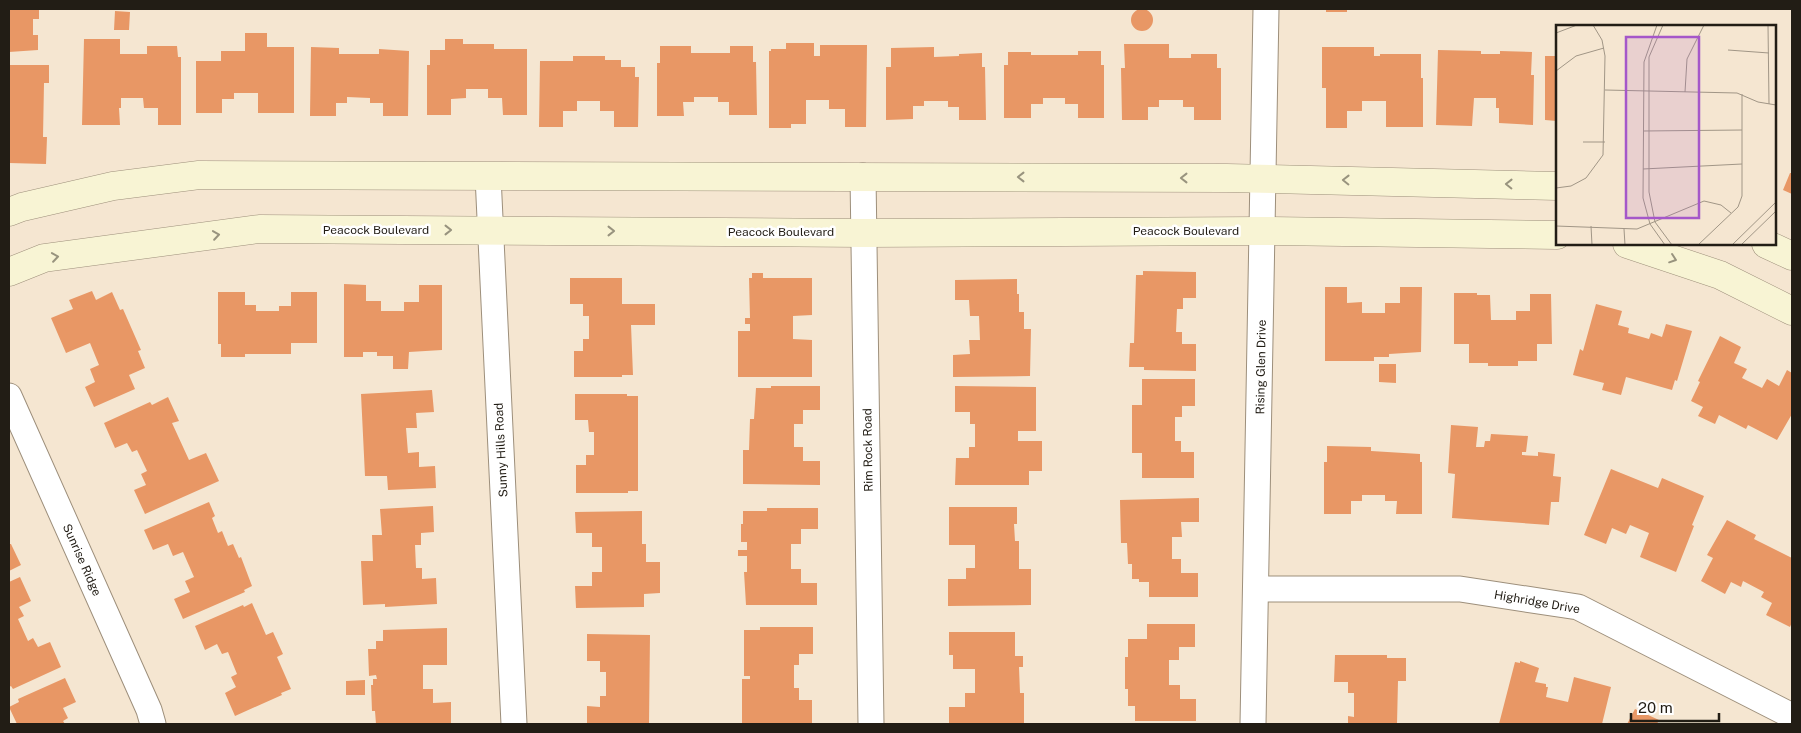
<svg xmlns="http://www.w3.org/2000/svg" width="1801" height="733" font-family="'Public Sans',sans-serif">
  <style>
    .building { fill: #e89765 }
    .lines { fill: none; stroke-linecap: round; stroke-linejoin: round }
    .street-casing { stroke: #9d8f7b; stroke-width: 27 }
    .secondary-casing { stroke: #9d8f7b; stroke-width: 29 }
    .street { stroke: #fff; stroke-width: 25 }
    .secondary { stroke: #f8f4d4; stroke-width: 28 }
    .oneway { stroke: #98937e }
    .labels { text-anchor: middle; dominant-baseline: central; stroke-width: 5; stroke-linejoin: round; paint-order: stroke }
    .street-label { font-size: 12px; fill: #221d15; stroke: #fff }
    .inset-road { fill: none; stroke: #a19686; stroke-width: 1 }
    .view { fill: #a557c9; fill-opacity: 0.15; stroke: #a557c9; stroke-width: 2.5 }
    .inset-edge { fill: none; stroke: #221d15; stroke-width: 2.5 }
  </style>
  <rect width="100%" height="100%" fill="#f5e6d1"/>
  <path class="building" d="M9,9h30v10h-6v16h5v15l-29,2z
    M1326,9h21v3h-21z
    M1131 20a11 11 0 1 1 22 0a11 11 0 1 1-22 0Z
    M115,11l15,1 -1,18h-15z
    M245,33h22v14h27v66h-36v-20h-24v6h-12v14h-26v-52h25v-10h24z
    M84,39h36v15h27v-8h30l1,11h3v68h-23v-17h-14l-1,-10h-22v10h-2l1,17h-38z
    M445,39h18v5h31v5h33v66h-24l-1,-17h-14v-9h-22v9l-15,1v16h-24v-50h3v-15h15z
    M786,43h28v13h6v-11h47l-1,82h-21v-18h-16v-9h-23v24h-15v4h-22v-77h2v-2h15z
    M1124,44h45v14h22v-4h26v14h4v52h-27v-13h-11v-7h-24v7h-11v13h-26l-1,-52h4z
    M660,46h31v7h39v-7h23v16h3l1,53h-28v-13h-11v-5h-24v5h-11l1,14h-27v-53h3z
    M311,47l28,1v6h40v-5l30,2 -1,65h-25v-13h-13v-5l-23,-1v6h-11v13h-26z
    M934,47v10l25,-1v-2l23,-1v14h3l1,53h-27v-13h-11v-6h-24v5h-11v13l-27,1v-53h5v-19z
    M1322,47h52v9h6v-2h41v24h2v49h-37v-26h-24v10h-15v17h-21v-40h-4z
    M1438,50l43,1v3h19v-3l32,1 -1,23h3l-1,50 -34,-2v-15h-3v-10h-22l-2,28 -36,-1z
    M1078,51h23v14h3v53h-26v-14h-13v-6h-22v6h-12v14h-27v-53h4v-13h23v3h47z
    M573,56h32v4h16v7h14v10h4l-1,50h-24v-16h-14v-10h-23v10h-14v16h-24l1,-66h33z
    M1545,56h12v65l-12,-1z
    M9,65h40v18h-5l-1,54h4l-1,27 -37,-1z
    M1790,173h2v21l-9,-4z
    M1143,271l53,1v26h-13v11h-6l-1,23h6v12h14v27l-52,-1v-3h-15l1,-24h4l2,-68h7z
    M752,273h11v5h49v37l-19,1v23l19,1v37h-74v-46h12v-7h-5v-6h5l-1,-40h3z
    M570,278h52v26h33v21h-24l2,50h-11v2h-48v-26h9v-12h6v-23h-6v-12h-13z
    M1017,279v15h2v18h5v17h7l-1,47 -77,1v-22l17,-1 -1,-14h11l-1,-24h-9l-1,-16h-14v-20z
    M344,284l22,1v16h15v10h23v-9h15v-17h23v65l-33,2 -1,17h-15v-13h-16v-4h-14v5h-19z
    M1325,287h22v16l15,-1v11h23v-10h15v-16h22l-1,65 -32,2v3h-15v4h-49z
    M92,291l4,9 16,-8 8,18 3,-1 18,41 -3,1 7,17 -16,7 6,14 -41,18 -9,-20 10,-5 -5,-13 9,-4 -9,-22 -24,10 -15,-35 22,-9 -4,-9z
    M218,292h27v13h11v6h23v-5h12v-14h26v51h-26v11h-46v3h-24v-13h-3z
    M1454,293h23v2h13l1,25h25v-9h14v-17h21l1,50h-15v17h-19v5h-30v-3h-19v-19h-15z
    M1596,304l26,7 -4,14 11,3 -1,5 21,6 2,-6 11,4 4,-13 26,7 -15,50 -2,-1 -3,10 -46,-13 -5,18 -19,-5 2,-7 -31,-8 7,-26 3,2z
    M1720,336l21,11 -7,16 13,6 -5,9 20,10 5,-9 12,7 8,-16 5,3v41l-15,26 -29,-15 -2,4 -27,-14 -4,9 -17,-8 5,-9 -12,-6 9,-19 -2,-1z
    M1379,364h17v19l-17,-1z
    M1142,379h53v27h-13v11h-7v24h6v11h13v26h-52v-25h-10v-48h10z
    M771,386h49v24h-17v14h-9v23h9v14h17v24l-77,-1v-34h6l1,-31h4l2,-31h15z
    M955,386l81,1v44h-18v10h24v30h-13v14h-74l1,-27h13v-11h6v-23h-5v-12h-15z
    M432,390l2,22 -18,1 1,15h-11l2,25 11,-1v15l16,-1 1,22 -48,2 -1,-14h-22l-4,-82z
    M575,394h52v2h11v95h-10v2h-52v-28h10v-10h8v-23h-5l-1,-12h-13z
    M168,397l11,24 -7,2 17,37 17,-7 13,28 -74,33 -11,-24 12,-5 -5,-11 6,-3 -10,-21 -5,2 -5,-9 -12,5 -11,-25 46,-21 2,3z
    M1451,425l27,2 -2,20h8l1,-6h5l1,-7 37,2 -2,16h-4v3l16,1v-4l17,2 -2,22 8,1 -2,25h-8l-2,23 -97,-7 3,-44 -7,-1z
    M1327,446l44,1v4l49,3v8h2v52h-26l1,-13h-12v-6h-23v6h-11v13h-27v-52h3z
    M1611,469l47,19 4,-10 42,18 -12,29 2,1 -18,46 -36,-15 9,-24 -19,-8 -4,9 -14,-6 -6,16 -22,-9z
    M1199,498v24h-18l1,15h-10v22h9v14h17v24h-49v-15h-10v-3h-7v-15h-4l-1,-21h-6l-1,-43z
    M209,502l6,14 -3,2 6,15 4,-2 6,15 5,-2 6,14 2,-1 11,29 -8,4 1,2 -62,27 -9,-20 16,-7 -5,-11 9,-4 -11,-25 -10,4 -5,-12 -15,6 -9,-20z
    M433,506l1,26 -13,1v12h-6l1,23h6v11l14,-1 1,26 -52,3v-3l-22,1 -2,-44h12l-1,-26h10l-2,-26z
    M949,507h68v17h-3l1,17h4v28h12v36l-83,1v-27h18v-11h9v-23h-26z
    M767,508h51v21h-17v15h-10v25h10v14h16v22h-71l-2,-33h3v-16h-9v-6h9v-8h-6v-18h2v-13h24z
    M642,511v33h4v18h14v31l-16,1v13l-68,1 -1,-22h17v-14h10v-25h-10v-14h-16l-1,-21z
    M1727,520l29,15 -2,4 38,19v64l-2,5 -24,-12 6,-12 -11,-6 3,-5 -21,-11 -2,6 -10,-5 -6,12 -24,-13 12,-23 -6,-3z
    M9,544h2l10,21 -12,6z
    M20,577l11,24 -12,6 5,9 -6,3 10,22 5,-3 5,9 12,-5 11,25 -48,22 -2,-3 -2,1v-105z
    M252,603l14,32 7,-3 10,22 -6,3 14,32 -10,4 1,2 -47,21 -10,-23 11,-6 -5,-10 6,-3 -9,-22 -6,2 -5,-10 -12,6 -10,-24 48,-21 1,2z
    M1147,624h48v23h-16v13h-10v25h11v14h16v22h-61v-15h-7v-17h-3v-32h3v-18h19z
    M760,627h53v27h-14v11h-5v23h5v12h13v24h-70v-45h8v-3h-6v-46h16z
    M447,628v37h-24v24h10v14l18,-1v22h-75l-1,-13h-3l-1,-26h2v-6h4l-1,-4 -7,1 -1,-27h8v-8h7v-11z
    M949,632h66v24h8v11h-4l1,26h4v31h-75v-17h16v-14h10v-24h-22v-14h-4z
    M587,634l63,1 -1,89h-62v-18l13,1v-11h6v-24h-6v-11h-13z
    M1335,655h52v3h19v23h-8l-1,43h-49v-8l6,1v-24h-6v-11h-14z
    M1520,661l19,7 -4,14 11,2v3h2l-2,10 22,5 6,-25 37,10 -9,37h-103l16,-62 5,1z
    M65,678l11,24 -13,6 5,10 -5,3 2,3h-48l-8,-17 10,-5 -1,-3z
    M365,680v15h-19v-14z
    M1635,709l24,11 -2,4h-30z"/>
  <g class="lines">
    <defs>
      <path id="street" d="M488,176l26,548
        M863,176l8,548
        M9,396l140,314 4,14
        M1256,589h204l118,18 214,109
        M1253,724l13,-715"/>
      <path id="secondary" d="M9,212l13,-5 91,-21 86,-11 1028,3 330,8
        M1627,244l93,31 72,36
        M1766,244l26,12
        M9,272l35,-14 215,-29 605,4 399,-2 294,4"/>
    </defs>
    <use href="#street" class="street-casing"/>
    <use href="#secondary" class="secondary-casing"/>
    <use href="#street" class="street"/>
    <use href="#secondary" class="secondary"/>
  </g>
  <defs><path id="oneway-chevron" d="M-2-3.5L2.5 0L-2 3.5" fill="none" stroke-width="1.6" stroke-linecap="round" stroke-linejoin="round" transform="scale(1.25)"/></defs>
  <g class="oneway">
    <use href="#oneway-chevron" transform="translate(1021 177) rotate(-180)"/>
    <use href="#oneway-chevron" transform="translate(1184 178) rotate(-180)"/>
    <use href="#oneway-chevron" transform="translate(1346 180) rotate(-179)"/>
    <use href="#oneway-chevron" transform="translate(1509 184) rotate(-179)"/>
    <use href="#oneway-chevron" transform="translate(448 230)"/>
    <use href="#oneway-chevron" transform="translate(611 231)"/>
    <use href="#oneway-chevron" transform="translate(216 235) rotate(-8)"/>
    <use href="#oneway-chevron" transform="translate(55 257) rotate(-8)"/>
    <use href="#oneway-chevron" transform="translate(1673 259) rotate(19)"/>
  </g>
  <g class="labels">
    <g class="street-label">
      <text x="376" y="230">Peacock Boulevard</text>
      <text x="1186" y="231">Peacock Boulevard</text>
      <text x="781" y="232">Peacock Boulevard</text>
      <text transform="translate(1261 367) rotate(-89)">Rising Glen Drive</text>
      <text transform="translate(501 450) rotate(-93)">Sunny Hills Road</text>
      <text transform="translate(868 450) rotate(-91)">Rim Rock Road</text>
      <text transform="translate(82 560) rotate(66)">Sunrise Ridge</text>
      <text transform="translate(1537 602) rotate(10)">Highridge Drive</text>
    </g>
  </g>
  <g transform="translate(1556 25)">
    <rect width="220" height="220" fill="#f5e6d1"/>
    <path class="inset-road" d="M101,0l-13,37 -1,136 7,26 15,21M107,0l-14,32v135l6,30 17,23M212,0l1,79M0,8l21,-8M172,25l41,3M0,46l20,-15 28,-8M49,65l132,3 21,9 18,3M129,67l2,-33 17,-34M87,106l99,-1M27,117h22M87,144l99,-5M0,163l15,-2 15,-8 17,-23 2,-99 -3,-16 -9,-15M0,201l81,3 67,-28 17,4 10,8M35,201l1,19M68,204l1,16M142,220l40,-38 4,-11v-102M176,220l44,-43M185,220l35,-34"/>
    <path class="view" d="M70,12h73v181h-73z"/>
    <rect width="220" height="220" class="inset-edge"/>
  </g>
  <rect width="1801" height="733" fill="none" stroke="#221d15" stroke-width="20"/>
  <path d="M1631 713v8h88v-8" fill="none" stroke="#221d15" stroke-width="2.5"/>
  <text x="1638" y="713" font-size="15" fill="#221d15" stroke="#ffffff" stroke-width="4" paint-order="stroke">20 m</text>
</svg>
